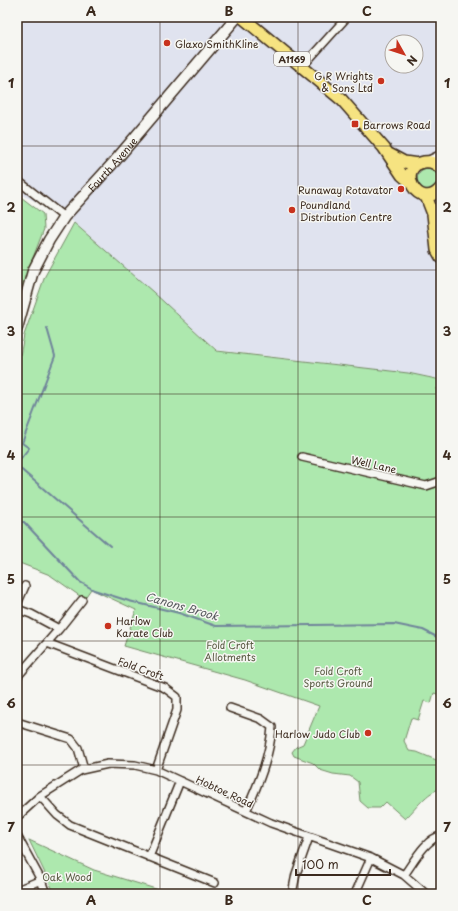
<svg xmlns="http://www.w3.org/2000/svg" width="458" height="911" font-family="'Playpen Sans',sans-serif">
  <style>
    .built { fill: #e0e3ef; fill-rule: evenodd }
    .green { fill: #ade8ae; stroke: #748966 }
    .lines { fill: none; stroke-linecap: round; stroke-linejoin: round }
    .stream { stroke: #6f849a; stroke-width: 2 }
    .street-casing { stroke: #3b2a1e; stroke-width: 10 }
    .secondary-casing { stroke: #3b2a1e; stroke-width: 13 }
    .primary-casing { stroke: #3b2a1e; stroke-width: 14 }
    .street { stroke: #f6f6f2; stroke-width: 7 }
    .secondary { stroke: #f6f6f2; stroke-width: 10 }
    .primary { stroke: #f6e381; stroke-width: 11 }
    .grid { fill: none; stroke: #3b2a1e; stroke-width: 1; stroke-opacity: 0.55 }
    .poi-dot { fill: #c8321e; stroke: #f6f6f2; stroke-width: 1.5 }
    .labels { text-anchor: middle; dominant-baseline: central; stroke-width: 3; stroke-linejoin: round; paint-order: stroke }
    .shield { fill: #f6f6f2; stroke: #73675e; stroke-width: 1 }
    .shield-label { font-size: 9px; font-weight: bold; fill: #3b2a1e }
    .poi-label { font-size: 10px; fill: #3b2a1e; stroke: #f6f6f2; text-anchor: start }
    .street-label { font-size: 10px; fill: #3b2a1e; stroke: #f6f6f2 }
    .park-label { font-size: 10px; fill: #585a42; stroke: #f6f6f2 }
    .water-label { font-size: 11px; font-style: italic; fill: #55575c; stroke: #f6f6f2 }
    .neatline { fill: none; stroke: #3b2a1e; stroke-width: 1.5 }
    .grid-label { font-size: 13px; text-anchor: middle; font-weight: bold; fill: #3b2a1e }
  </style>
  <rect width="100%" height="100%" fill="#f6f6f2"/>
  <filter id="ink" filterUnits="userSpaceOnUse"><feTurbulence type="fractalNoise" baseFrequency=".025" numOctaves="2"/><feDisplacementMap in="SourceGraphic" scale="8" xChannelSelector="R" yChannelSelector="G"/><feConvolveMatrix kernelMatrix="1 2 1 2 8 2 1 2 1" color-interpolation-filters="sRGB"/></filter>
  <g filter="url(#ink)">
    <path class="built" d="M17,17h424v204l-4,19 4,47v92l-33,-6 -191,-23 -141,-126 -19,-13 -40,-18zM392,42h24v24h-24z"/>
    <path class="green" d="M417 179a11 11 0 1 1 22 0a11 11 0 1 1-22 0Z
      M17,194l26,20 1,15 -15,39 -12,38z
      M74,223l79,69 64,59 191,22 33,7v32l-5,-24 5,28v279l-7,-2 -3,10 -7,-2 -6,19 -7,-2 -7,23 5,10 8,1 24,10v27c-13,1 -27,22 -36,30l-19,-17 -6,6h-12l-8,-7 -2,-19 -8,-6 -17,-2 -13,-4 -7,-7 -19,-7 -2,-4 4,-5 7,-3 16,-38 -74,-26 -121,-34 12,-36 -45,-21 -7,10 -34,-24 -33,-13v-190l7,-37 21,-59z
      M29,840l65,30 78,24h-117z"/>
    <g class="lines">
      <path class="stream" d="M17,463l12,-15 -7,-5 33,-87 -8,-28
        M17,466l93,80
        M17,522h7l56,60 14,8 35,11 50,12 37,13 178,-2 29,6 18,9"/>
      <defs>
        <path id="street" d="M302,67l45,-50
          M17,180l47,37
          M302,457l124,29 15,-5
          M17,608l1,-6 7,-16
          M17,609l14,5 28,15
          M47,643l118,45 12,9v13l-21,60
          M17,677l42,-48 23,-29
          M230,708l31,11 11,8c-2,29 -14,58 -26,84
          M17,722l54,17 7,9 6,21
          M40,796l17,19 13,10 145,58
          M17,817l23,-21 41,-26 27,-6 27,1 21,5 115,53 100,35 33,17 22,19
          M17,836l24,44 5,14
          M149,857l31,-76
          M404,875c9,-12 22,-37 37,-39
          M17,890l24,-10
          M292,894l4,-20 13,-37
          M355,894l16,-36"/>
        <g id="secondary">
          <path d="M428,162l13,-6"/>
          <path id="s1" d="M17,328l16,-57 16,-31 15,-23 50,-55 123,-145"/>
        </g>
        <path id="primary" d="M242,17l100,83 42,48 18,27 8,7
          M389,154l15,8 14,2
          M441,169c-4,-5 -10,-8 -17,-7 -30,5 -5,52 17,26
          M426,196l7,18 4,36 4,7"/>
      </defs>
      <use href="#street" class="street-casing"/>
      <use href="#secondary" class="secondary-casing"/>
      <use href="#primary" class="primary-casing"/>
      <use href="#street" class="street"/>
      <use href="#secondary" class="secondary"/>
      <use href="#primary" class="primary"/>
    </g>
  </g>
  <path class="grid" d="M160,17v877M298,17v877M17,146h424M17,270h424M17,394h424M17,517h424M17,641h424M17,765h424"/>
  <g class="poi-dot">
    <circle cx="167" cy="43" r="4"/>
    <circle cx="381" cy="81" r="4"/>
    <rect x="351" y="120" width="8" height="8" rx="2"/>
    <circle cx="401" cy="189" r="4"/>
    <circle cx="292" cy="210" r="4"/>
    <circle cx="108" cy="626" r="4"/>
    <circle cx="368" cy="733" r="4"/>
  </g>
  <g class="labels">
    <rect class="shield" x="274" y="52" width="36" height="14" rx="3"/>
    <g class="shield-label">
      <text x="292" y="59">A1169</text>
    </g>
    <g class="poi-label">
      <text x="175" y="43">Glaxo SmithKline</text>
      <text x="373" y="75" text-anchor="end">G R Wrights<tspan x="373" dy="12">&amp; Sons Ltd</tspan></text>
      <text x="363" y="124">Barrows Road</text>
      <text x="393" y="189" text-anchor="end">Runaway Rotavator</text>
      <text x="300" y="204">Poundland<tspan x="300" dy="12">Distribution Centre</tspan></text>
      <text x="116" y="620">Harlow<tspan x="116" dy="12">Karate Club</tspan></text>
      <text x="360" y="733" text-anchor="end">Harlow Judo Club</text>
    </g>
    <g class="street-label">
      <text stroke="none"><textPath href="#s1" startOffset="193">Fourth Avenue</textPath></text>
      <text transform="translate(374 464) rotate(13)">Well Lane</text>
      <text transform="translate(141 668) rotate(20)">Fold Croft</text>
      <text transform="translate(225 791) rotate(25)">Hobtoe Road</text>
    </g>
    <g class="park-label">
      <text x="230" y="644">Fold Croft<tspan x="230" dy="12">Allotments</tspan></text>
      <text x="338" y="670">Fold Croft<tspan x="338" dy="12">Sports Ground</tspan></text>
      <text x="67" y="876">Oak Wood</text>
    </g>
    <g class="water-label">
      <text transform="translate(182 606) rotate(16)">Canons Brook</text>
    </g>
  </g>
  <rect width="458" height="911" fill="none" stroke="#f6f6f2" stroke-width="44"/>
  <g transform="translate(404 54) rotate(129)"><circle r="19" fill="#f6f6f2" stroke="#aba49d"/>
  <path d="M0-3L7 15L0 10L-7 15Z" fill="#c8321e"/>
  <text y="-6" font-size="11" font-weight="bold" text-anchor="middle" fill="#3b2a1e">N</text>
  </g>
  <path d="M296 869v6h94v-6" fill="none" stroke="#3b2a1e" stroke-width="2"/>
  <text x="302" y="869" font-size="12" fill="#3b2a1e" stroke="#f6f6f2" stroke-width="3" paint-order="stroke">100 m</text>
  <rect x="22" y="22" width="414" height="867" class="neatline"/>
  <g class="grid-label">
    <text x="91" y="16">A</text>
    <text x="229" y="16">B</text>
    <text x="367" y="16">C</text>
    <text x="11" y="88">1</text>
    <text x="447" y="88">1</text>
    <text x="11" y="212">2</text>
    <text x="447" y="212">2</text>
    <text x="11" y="336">3</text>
    <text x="447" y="336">3</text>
    <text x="11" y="460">4</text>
    <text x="447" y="460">4</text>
    <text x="11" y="584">5</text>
    <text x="447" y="584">5</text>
    <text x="11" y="708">6</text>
    <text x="447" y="708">6</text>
    <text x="11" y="832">7</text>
    <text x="447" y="832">7</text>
    <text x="91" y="905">A</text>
    <text x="229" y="905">B</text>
    <text x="367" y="905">C</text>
  </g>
</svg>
